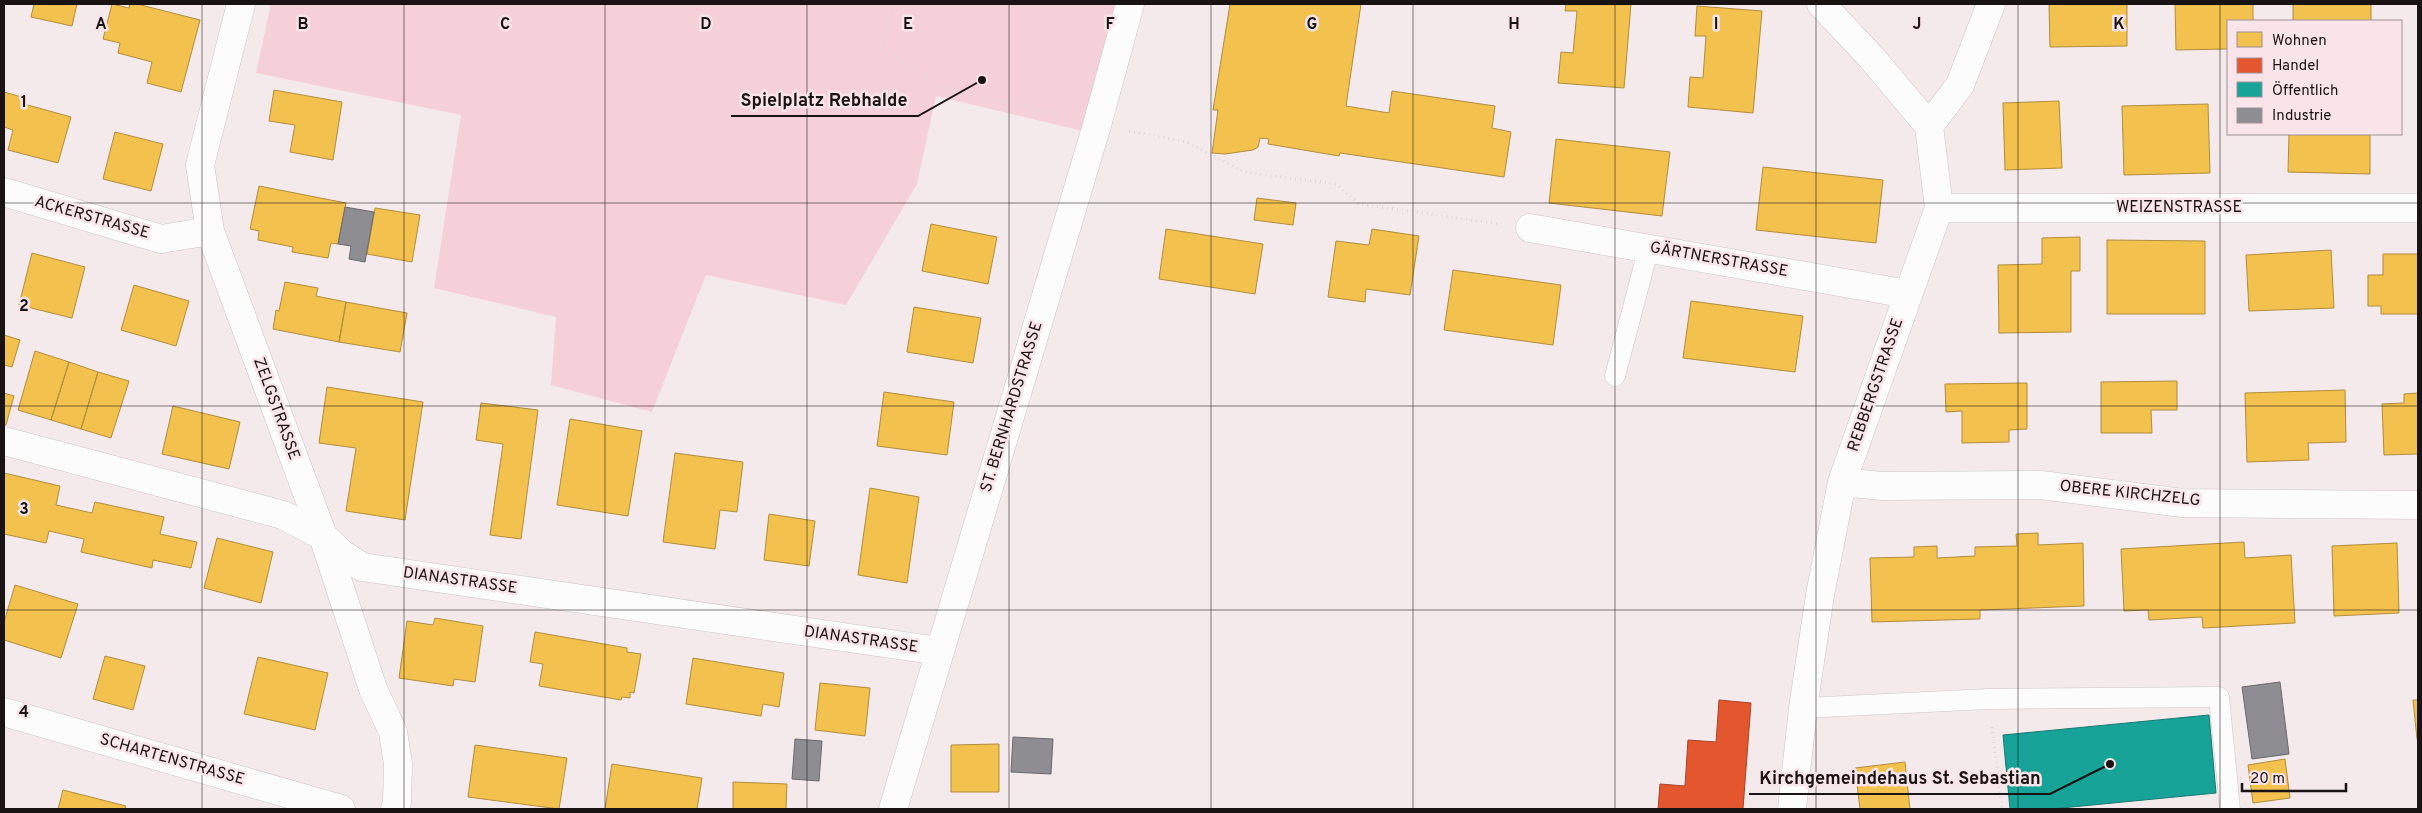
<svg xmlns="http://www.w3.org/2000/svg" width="2422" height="813" font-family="Overpass,sans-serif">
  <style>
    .green { fill: #f6d0d8 }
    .homes { fill: #f2c14e; stroke: #b18d3d }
    .shops { fill: #e4572e; stroke: #a74326 }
    .public { fill: #17a398; stroke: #187870 }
    .industry { fill: #8d8d92; stroke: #6a686c }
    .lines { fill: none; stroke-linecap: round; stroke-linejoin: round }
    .service-casing { stroke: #cdc5c7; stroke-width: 21 }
    .minor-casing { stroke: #cdc5c7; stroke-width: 29 }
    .path { stroke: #dcd9d9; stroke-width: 3; stroke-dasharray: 1 4; stroke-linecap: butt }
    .service { stroke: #fdfcfc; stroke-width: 20 }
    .minor { stroke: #fdfcfc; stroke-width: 28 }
    .grid { fill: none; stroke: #191314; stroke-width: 1; stroke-opacity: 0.55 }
    .labels { text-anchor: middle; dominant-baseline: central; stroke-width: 5; stroke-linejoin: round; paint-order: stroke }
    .street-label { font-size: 16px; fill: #191314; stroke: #f9e5e9 }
    .grid-label { font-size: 16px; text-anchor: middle; font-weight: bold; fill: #191314; stroke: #f9e5e9; stroke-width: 5; stroke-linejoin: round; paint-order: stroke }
    .leader { fill: none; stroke: #191314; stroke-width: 2 }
    .callout-dot { fill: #191314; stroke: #f9e5e9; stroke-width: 2 }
    .callout-label { font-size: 18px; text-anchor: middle; font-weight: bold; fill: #191314; stroke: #f9e5e9; stroke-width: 5; stroke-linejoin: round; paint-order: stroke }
  </style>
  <rect width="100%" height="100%" fill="#f4eaec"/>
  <path class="green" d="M271,4h846l-34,127 -147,-35 -19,88 -71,121 -140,-30 -54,137 -101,-27 5,-68 -122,-29 27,-173 -205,-42z"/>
  <path class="homes" d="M34,4h43l-5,22 -41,-9z
    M112,4l17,4 1,-4h7l63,16 -19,72 -34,-9 5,-21 -34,-9 2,-10 -17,-4z
    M1230,4h131l-15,102 43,7 3,-22 103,15 -3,22 19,4 -7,45 -164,-24 -1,3 -71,-12 1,-5 -9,-1 -2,9 -5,3 -28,4 -13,-1 6,-43h-5z
    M1566,4h65l-7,84 -66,-5 3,-31 12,1 4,-42h-12z
    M2049,4h78v42l-77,1z
    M2175,4h78v17h-25v28l-52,1z
    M2293,4h78v17h-78z
    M1697,6l65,5 -9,102 -65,-6 2,-30 13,1 3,-42h-11z
    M274,90l68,12 -9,58 -43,-8 5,-27 -26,-4z
    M4,92l21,6 -1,6 47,13 -13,46 -50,-13 5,-20 -9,-3z
    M2059,101l3,67 -57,2 -2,-67z
    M2208,104l2,69 -86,2 -2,-69z
    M115,132l48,12 -12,47 -48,-12z
    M2289,134h81v40l-82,-2z
    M1556,139l114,13 -8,64 -113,-13z
    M1763,167l120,13 -7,63 -120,-13z
    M259,186l87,17 -8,41 -7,-1 -3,15 -36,-6 1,-5 -35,-7 1,-9 -9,-2z
    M1257,198l39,5 -3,22 -39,-5z
    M375,208l45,7 -8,47 -45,-8z
    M931,224l66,13 -9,47 -66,-13z
    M1166,229l97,15 -8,50 -96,-15z
    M1372,229l47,7 -9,59 -44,-6 -1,13 -37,-5 8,-56 33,4z
    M2080,237v34h-9v61l-72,1 -1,-68 44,-1v-26z
    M2107,240l98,1v73h-98z
    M2331,250l3,58 -85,3 -3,-56z
    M32,253l53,14 -13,51 -53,-13z
    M2383,254h35v60h-37v-8h-13v-31h15z
    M1453,270l108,15 -8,60 -109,-15z
    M285,282l33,6 -2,8 30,6 -7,40 -66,-13 3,-19 3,1z
    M134,285l55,16 -13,45 -55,-16z
    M1691,301l112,15 -8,56 -112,-14z
    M346,302l61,11 -7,39 -61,-10z
    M914,307l67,11 -8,45 -66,-11z
    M4,335l16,5 -8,27 -8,-2z
    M35,351l34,11 -18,58 -33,-10z
    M69,362l29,10 -17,57 -30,-9z
    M98,372l31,9 -18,57 -30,-9z
    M2177,381v29h-26l1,23h-51v-51z
    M2027,383v46l-18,1v12l-47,1v-32l-16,1 -1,-28z
    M327,387l96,15 -18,118 -59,-9 10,-63 -37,-5z
    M2345,390l1,52 -38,1 1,17 -62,2 -2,-69z
    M884,392l70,10 -7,53 -70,-9z
    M4,393l10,3 -8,29h-2z
    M2418,393v61l-34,1 -2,-51 22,-1v-9z
    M481,403l57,7 -17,129 -31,-4 13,-91 -27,-4z
    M173,406l67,16 -11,47 -67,-15z
    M570,419l72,12 -14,85 -71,-11z
    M675,453l68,9 -6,50 -17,-2 -5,39 -52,-7z
    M4,473l56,13 -4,19 36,8 3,-11 69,15 -4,17 37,8 -6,26 -38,-8 -1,8 -71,-16 3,-13 -35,-8 -3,12 -42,-9z
    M870,488l49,9 -12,86 -49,-8z
    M769,514l46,7 -6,45 -45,-6z
    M2038,533v12l45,-2 1,63 -104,4v9l-108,3 -2,-64 44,-1v-10l23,-1v12l38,-2v-9l42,-1 -1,-12z
    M217,538l56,14 -12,51 -57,-15z
    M2244,542l1,16 46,-3 4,68 -92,5 -1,-11 -53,3 -1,-10 -24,1 -3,-62z
    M2397,543l2,70 -65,3 -2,-70z
    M15,585l63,19 -17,54 -57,-18v-18z
    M435,618l48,8 -8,56 -21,-3 -1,7 -54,-8 8,-57 26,4z
    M535,632l92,16v4l14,2 -7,39 -4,-1v6l-8,-1 -1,3 -82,-14 4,-22 -13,-2z
    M105,656l40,10 -12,44 -40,-11z
    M258,657l70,16 -13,57 -71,-16z
    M693,658l91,15 -5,34 -16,-3 -2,12 -75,-12z
    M820,683l50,5 -5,48 -50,-6z
    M2413,700h5v39h-1z
    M999,744v48h-48v-47z
    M475,745l92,13 -8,51 -91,-12z
    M2285,759l5,39 -37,5 -5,-38z
    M1905,762l5,47h-50l-5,-41z
    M612,764l90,14 -5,31h-92z
    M733,782l54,2 -1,25h-53z
    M63,790l63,16 -1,3h-67z"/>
  <path class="shops" d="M1719,700l32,3 -8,106h-85l2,-25 25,2 3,-46 28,2z"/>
  <path class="public" d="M2209,715l7,78 -165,16h-41l-7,-74z"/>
  <path class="industry" d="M345,207l29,5 -9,50 -16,-3 2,-13 -13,-2z
    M2280,682l9,72 -37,5 -10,-72z
    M1013,737l40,2 -2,35 -40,-2z
    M795,739l27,2 -3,40 -27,-2z"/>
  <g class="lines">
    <defs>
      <path id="service" d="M1615,376l34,-129
        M1803,708l185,-9 231,-2 11,112"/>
      <path id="minor" d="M241,4l-41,161 10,66 113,305 50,153 20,43 5,32 -1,38 -2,7
        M1929,126l31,-41 31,-81
        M4,192l157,47 49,-8
        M1939,208h479
        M1530,228l378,66
        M4,441l279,74 40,21 19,18 20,13 577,84
        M1842,482l40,4 159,-1 141,18 236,2
        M4,712l337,97
        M893,809l204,-684 33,-121
        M1792,809l11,-101 17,-113 22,-113 97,-274 -10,-82 -58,-69 -50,-53"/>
    </defs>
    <use href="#service" class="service-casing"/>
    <use href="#minor" class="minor-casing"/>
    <path class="path" d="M894,4l-11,43 52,38 132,32
      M1129,131l58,11 57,30 92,12 23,20 141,20
      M1992,727l10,82"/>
    <use href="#service" class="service"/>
    <use href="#minor" class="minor"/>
  </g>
  <path class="grid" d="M202,4v805M404,4v805M605,4v805M807,4v805M1009,4v805M1211,4v805M1413,4v805M1615,4v805M1816,4v805M2018,4v805M2220,4v805M4,203h2414M4,406h2414M4,610h2414"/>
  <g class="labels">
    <g class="street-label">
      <text x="2179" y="208">WEIZENSTRASSE</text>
      <text transform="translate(92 218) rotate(16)">ACKERSTRASSE</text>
      <text transform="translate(1719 260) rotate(10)">GÄRTNERSTRASSE</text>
      <text transform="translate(1876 385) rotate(-71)">REBBERGSTRASSE</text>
      <text transform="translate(1012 407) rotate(-73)">ST. BERNHARDSTRASSE</text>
      <text transform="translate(276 409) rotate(70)">ZELGSTRASSE</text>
      <text transform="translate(2130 494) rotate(6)">OBERE KIRCHZELG</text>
      <text transform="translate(460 581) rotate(8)">DIANASTRASSE</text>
      <text transform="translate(861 640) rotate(8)">DIANASTRASSE</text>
      <text transform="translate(172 760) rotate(16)">SCHARTENSTRASSE</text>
    </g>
  </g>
  <g class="grid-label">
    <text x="101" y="29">A</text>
    <text x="303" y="29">B</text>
    <text x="505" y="29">C</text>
    <text x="706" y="29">D</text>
    <text x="908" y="29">E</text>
    <text x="1110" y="29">F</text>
    <text x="1312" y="29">G</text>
    <text x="1514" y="29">H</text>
    <text x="1716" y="29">I</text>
    <text x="1917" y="29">J</text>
    <text x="2119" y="29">K</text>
    <text x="24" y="107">1</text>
    <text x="24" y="311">2</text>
    <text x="24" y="514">3</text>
    <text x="24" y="717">4</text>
  </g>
  <path class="leader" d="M982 80L918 116H731M2110 764L2050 794H1749"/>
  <g class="callout-dot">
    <circle cx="982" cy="80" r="5"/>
    <circle cx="2110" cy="764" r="5"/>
  </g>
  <g class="callout-label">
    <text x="824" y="106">Spielplatz Rebhalde</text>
    <text x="1900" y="784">Kirchgemeindehaus St. Sebastian</text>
  </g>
  <rect width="2422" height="813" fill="none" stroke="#191314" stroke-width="10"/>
  <rect x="2227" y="20" width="175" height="115" fill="#f9e5e9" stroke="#9f9194"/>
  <rect x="2237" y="32" width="25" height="15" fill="#f2c14e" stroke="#9f9194"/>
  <text x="2272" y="45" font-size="15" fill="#191314">Wohnen</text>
  <rect x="2237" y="58" width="25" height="15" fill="#e4572e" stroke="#9f9194"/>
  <text x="2272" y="70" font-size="15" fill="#191314">Handel</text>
  <rect x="2237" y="82" width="25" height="15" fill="#17a398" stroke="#9f9194"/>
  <text x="2272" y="95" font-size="15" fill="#191314">Öffentlich</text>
  <rect x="2237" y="108" width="25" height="15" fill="#8d8d92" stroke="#9f9194"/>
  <text x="2272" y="120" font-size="15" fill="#191314">Industrie</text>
  <path d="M2242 783v8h104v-8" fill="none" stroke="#191314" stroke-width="2.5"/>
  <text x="2250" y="783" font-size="15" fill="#191314" stroke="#f9e5e9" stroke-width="4" paint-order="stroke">20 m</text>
</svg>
